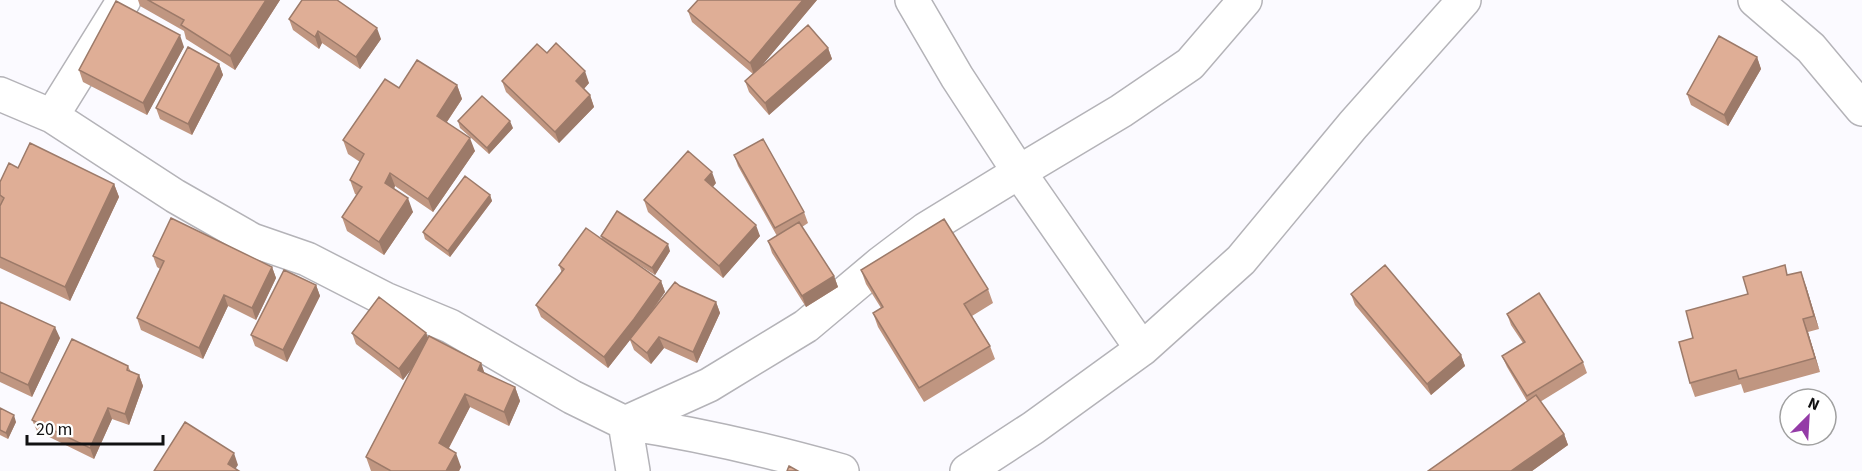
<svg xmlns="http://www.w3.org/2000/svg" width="1862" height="471" font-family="'Source Sans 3',sans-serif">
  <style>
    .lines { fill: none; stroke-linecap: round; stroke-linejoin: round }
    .minor-casing { stroke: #b4b3b8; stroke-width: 36 }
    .minor { stroke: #fff; stroke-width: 33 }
    .wall { fill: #c09681 }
    .shaded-wall { fill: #9c7a69 }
    .building { fill: #dfae96; stroke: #9c7a69; stroke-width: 1.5 }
  </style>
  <rect width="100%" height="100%" fill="#fbfaff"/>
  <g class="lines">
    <defs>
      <path id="minor" d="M1755,0l56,48 51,61
        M0,94l52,22 123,80 77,44 55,19 78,40 65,27 122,71 53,26 84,-38 97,-59 75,-63 45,-34 93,-57 -62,-95 -45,-77
        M52,116l72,-116
        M1142,349l99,-89 112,-135 111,-125
        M633,471l-8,-48c74,11 146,28 217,48
        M967,471l66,-43 109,-79 -123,-177 102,-61 69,-47 55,-64"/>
    </defs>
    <use href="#minor" class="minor-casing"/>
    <use href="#minor" class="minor"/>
  </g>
  <path class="wall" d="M138,0h142l-45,70 -49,-31 -2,-8 -44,-25z
    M817,0l-59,70 70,-22 4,11 -63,56 -20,-23 -4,-11 8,-7 -61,-52 -4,-11z
    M289,19l92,20 -21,30 -38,-26 -3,6 -26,-19z
    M184,47l-37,68 -64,-33 -4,-12z
    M547,53l42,30 -5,6 6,6 4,12 -35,36 -53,-51 -4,-11z
    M1757,57l4,12 -33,57 -37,-21 -4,-11z
    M219,64l4,11 -31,60 -32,-16 -4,-11z
    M457,85l5,14 -15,23 28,29 -42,61 -38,-26 -1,3 19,23 -29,43 -37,-24 -5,-14 15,-22 -2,-1 -5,-14 10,-18 -12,-8 -5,-14 56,-52z
    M458,121l55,7 -24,26 -29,-26z
    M734,155l70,57 4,11 -6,4 32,49 4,11 -32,20 -34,-54 -4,-12 9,-5 -39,-70z
    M18,168l96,16 5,13 -49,104 -70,-33v-86z
    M716,183l-3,4 47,49 -37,42 -75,-66 -4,-12z
    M490,195l2,6 -42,56 -25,-18 -2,-7z
    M601,236l69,15 -15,24 -25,-16 31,22 4,11 -10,15 25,-21 36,16 4,11 -23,50 -33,-15 -13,16 -17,-14 -4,-10 -22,28 -67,-51 -5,-12 26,-32 -3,-8 43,-26z
    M153,256l119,11 4,11 -20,42 -28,-14 -25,53 -62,-29 -4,-12 23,-49 -3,-2z
    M861,270l127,19 5,14 -21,13 18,30 5,13 -71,43 -46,-75 -5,-14 8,-5 -15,-24z
    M1788,275l18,11 13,43 -11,3 12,40 -76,21 -3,-9 -46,13 -5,-14 58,-89z
    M316,285l4,11 -33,66 -32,-16 -4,-11z
    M1351,294l110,61 4,11 -34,29 -76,-90z
    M0,302l60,36 -28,59 -32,-15z
    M1507,314l76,48 4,11 -47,29 24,32 4,11 -36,26h-104l99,-70 -20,-34 -5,-11 21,-13 -12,-18z
    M352,333h74l2,5 53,25 3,10 31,14 5,14 -11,25 -39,-19 -21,41 12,19 -2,4h-88l-5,-14 48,-92 -11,15 -47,-36z
    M128,366l3,6 8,3 4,11 -14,39 -17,-6 -18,40 -57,-28 -5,-11z
    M0,408l16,14 -8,17 -8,-4z"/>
  <path class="shaded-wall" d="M266,0h14l-45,70 -5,-14z
    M803,0h14l-63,75 -4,-12z
    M377,28l4,11 -21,30 -4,-12z
    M318,31l4,12 -3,6 -4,-12z
    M180,35l4,12 -37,68 -4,-12z
    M828,48l4,11 -63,56 -4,-12z
    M1757,57l4,12 -33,57 -4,-11z
    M219,64l4,11 -31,60 -4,-11z
    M585,71l4,12 -9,10 -4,-12z
    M457,85l5,14 -20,30 -5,-13z
    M590,95l4,12 -35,36 -4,-11z
    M510,121l3,7 -24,26 -2,-6z
    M470,138l5,13 -42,61 -5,-13z
    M712,172l4,11 -7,8 -4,-11z
    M390,173l5,13 -5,11 -5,-14z
    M114,184l5,13 -49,104 -5,-14z
    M490,195l2,6 -42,56 -2,-6z
    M408,198l5,14 -29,43 -5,-13z
    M756,225l4,11 -37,42 -4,-12z
    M668,244l2,7 -15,24 -3,-7z
    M272,267l4,11 -20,42 -4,-12z
    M1801,272l5,14 13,43 -5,-13z
    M834,276l4,11 -32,20 -4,-11z
    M661,281l4,11 -27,38 -8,9v1l-22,28 -4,-11z
    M316,285l4,11 -33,66 -4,-12z
    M224,295l4,11 -25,53 -4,-11z
    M716,302l4,11 -23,50 -4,-11z
    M1803,319l5,13 12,40 -5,-14z
    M55,327l5,11 -28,59 -4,-12z
    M426,333l5,11 -28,36 -4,-11z
    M659,337l5,11 -13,16 -4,-11z
    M1461,355l4,11 -34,29 -4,-11z
    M481,363l5,14 -8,-7z
    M139,375l4,11 -14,39 -4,-11z
    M515,387l5,14 -11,25 -5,-14z
    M465,394l5,13 -26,50 -5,-14z
    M108,408l4,11 -18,40 -4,-11z
    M14,415l2,7 -8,17 -2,-6z
    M1564,434l4,11 -36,26h-21z
    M234,453l4,12 -4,6 -6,-7z
    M456,453l5,14 -2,4h-13z"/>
  <path class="building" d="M148,0h118l-36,56 -49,-31 3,-5z
    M302,0h35l40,28 -21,29 -38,-26 -3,6 -26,-18z
    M698,0h105l-53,63 -62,-52z
    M116,1l64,34 -37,68 -64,-33z
    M808,25l20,23 -63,55 -20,-22z
    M1719,36l38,21 -33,58 -37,-21z
    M556,43l29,28 -9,10 14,14 -35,37 -53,-51 35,-37 10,9z
    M188,47l31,17 -31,60 -32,-16z
    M417,60l40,25 -20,31 33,22 -42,61 -38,-26 -5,10 23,15 -29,44 -37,-25 20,-30 -12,-7 14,-26 -21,-14 42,-61 14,9z
    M482,96l28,25 -23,27 -29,-27z
    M763,139l41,73 -29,16 -41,-73z
    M30,143l84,41 -49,103 -65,-30v-51l4,-8 -4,-3v-13l9,-19 9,5z
    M688,151l24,21 -7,8 51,45 -37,41 -75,-66z
    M465,176l25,19 -42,56 -25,-19z
    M617,211l51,33 -16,24 -51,-32z
    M171,218l101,49 -20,41 -28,-13 -25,53 -62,-30 27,-57 -11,-5z
    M944,219l44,70 -24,15 26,42 -71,42 -46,-75 10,-6 -22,-37z
    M799,222l35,54 -32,20 -34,-55z
    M586,228l75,53 -27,38 -30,38 -68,-52 28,-36 -5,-4z
    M1385,265l76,90 -34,29 -76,-90z
    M1785,265l2,10 14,-3 13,44 -11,3 12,39 -76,21 -3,-9 -46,13 -11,-41 14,-4 -7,-27 62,-17 -5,-17z
    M284,270l32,15 -33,65 -32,-15z
    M675,282l5,4 36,16 -23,50 -34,-15 -12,16 -17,-14z
    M1539,293l44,69 -56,34 -25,-40 23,-14 -18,-28z
    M379,297l47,36 -27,36 -47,-36z
    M0,302l55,25 -27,58 -28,-13z
    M429,336l52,27 -3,7 37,17 -11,25 -39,-18 -26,49 17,10 -10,18h-55l-25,-14z
    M72,339l56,27 -1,4 12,5 -14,39 -17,-6 -18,40 -58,-28z
    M1536,395l28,39 -53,37h-83z
    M0,408l14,7 -8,18 -6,-3z
    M185,422l49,31 -6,11 11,7h-85z
    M789,466l9,5h-11z"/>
  <g transform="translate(1808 417) rotate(24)"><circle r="28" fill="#ffffff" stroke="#a0a0a0" stroke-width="1.5"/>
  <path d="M0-4.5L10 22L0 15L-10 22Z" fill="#943ba7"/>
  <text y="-9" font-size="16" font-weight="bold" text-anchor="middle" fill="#111112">N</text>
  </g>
  <path d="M27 435v9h136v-9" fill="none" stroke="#111112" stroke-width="3"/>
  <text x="36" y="435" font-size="18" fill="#111112" stroke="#ffffff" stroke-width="4.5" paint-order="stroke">20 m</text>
</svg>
